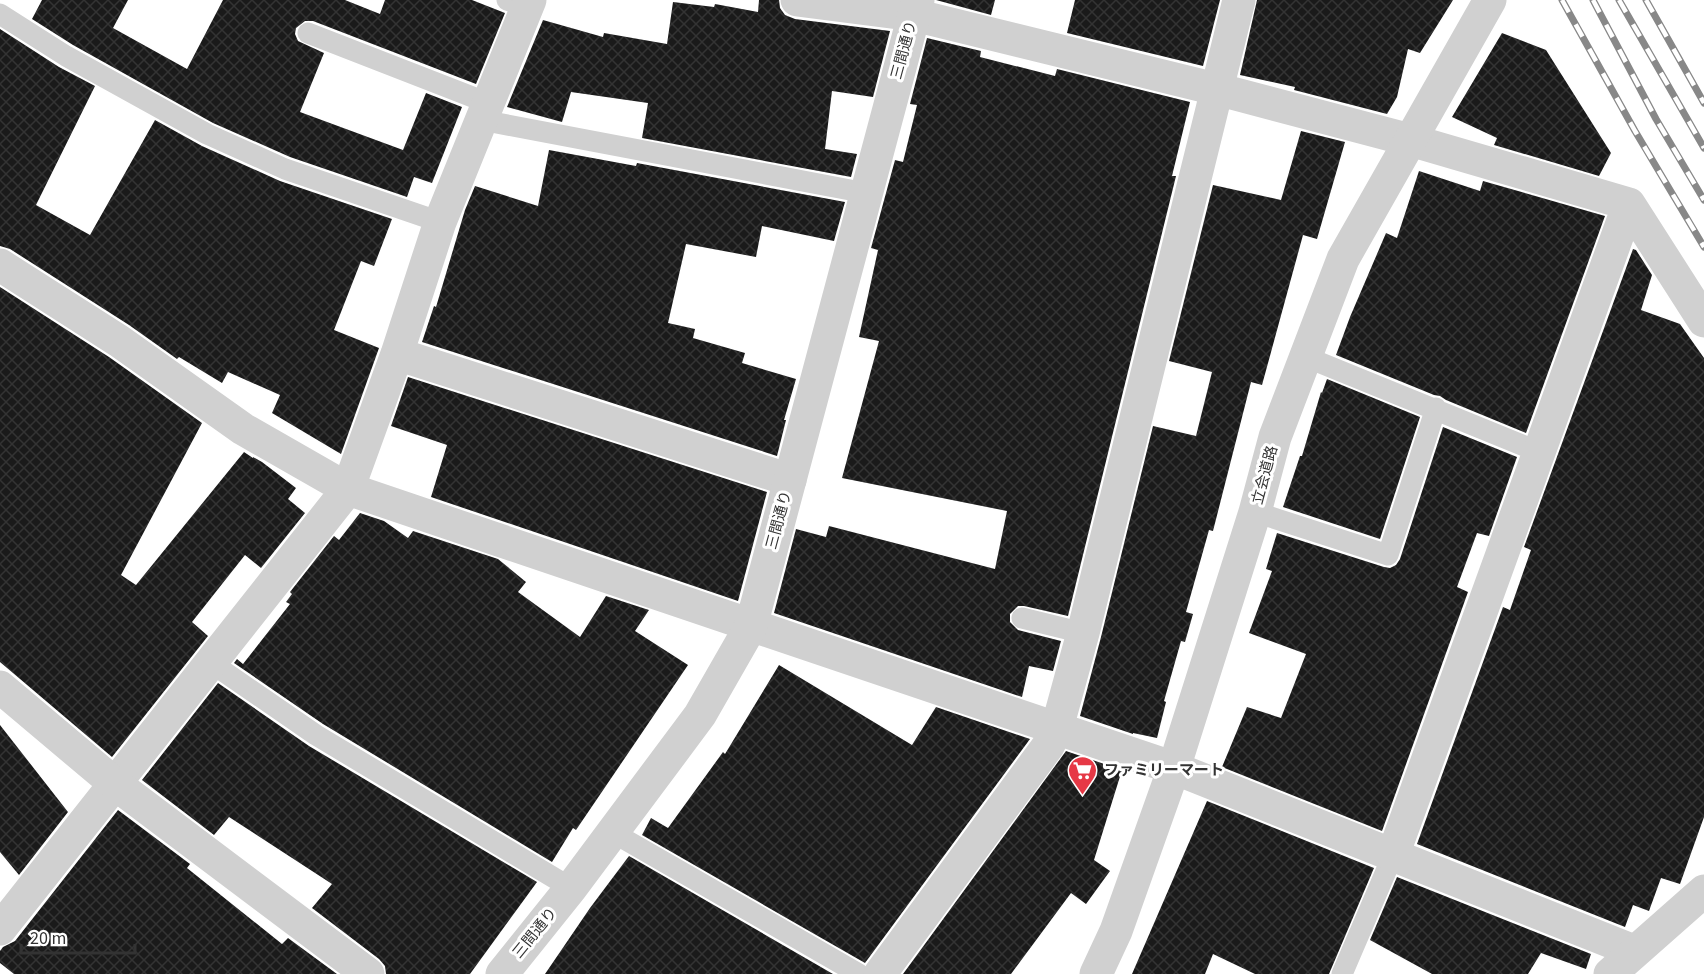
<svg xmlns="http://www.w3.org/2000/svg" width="1704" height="974" font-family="'Source Sans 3','Noto Sans JP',sans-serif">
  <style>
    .building { fill: url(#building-cross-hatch) }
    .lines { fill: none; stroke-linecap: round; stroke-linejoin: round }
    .service { stroke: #d0d0d0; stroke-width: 21 }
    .minor { stroke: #d0d0d0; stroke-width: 33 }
    .tertiary { stroke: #d0d0d0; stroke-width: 33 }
    .rail-casing { stroke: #888; stroke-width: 7 }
    .rail { stroke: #fff; stroke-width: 4.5; stroke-dasharray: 14; stroke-linecap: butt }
    .labels { text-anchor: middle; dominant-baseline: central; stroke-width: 6; stroke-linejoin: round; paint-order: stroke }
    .street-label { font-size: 15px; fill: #333; stroke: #fff }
    .poi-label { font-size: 15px; font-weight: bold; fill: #333; stroke: #fff; text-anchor: start }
  </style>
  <defs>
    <pattern id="building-cross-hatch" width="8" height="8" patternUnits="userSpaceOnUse" patternTransform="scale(1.5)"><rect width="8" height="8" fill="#1a1a1a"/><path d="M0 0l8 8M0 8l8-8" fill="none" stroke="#333"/></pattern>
  </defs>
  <rect width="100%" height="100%" fill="#fff"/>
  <path class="building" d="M42,0h86l-15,28 74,41 36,-69h122l35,14 5,-14h87l33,13 -29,71 -163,-63h-8l-9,7 -1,6 3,7 26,12 -24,59 103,38 23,-57 36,14 -30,76 -18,-6 -7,20 -117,-40 -77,-34 -140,-78 -41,-26z
    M759,0h20l1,8 5,7 10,4 95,12 -17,66 -41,-6 -7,58 32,5 -6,23 -209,-39 6,-35 -77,-11 -9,30 -55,-15 36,-87 60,17 1,-4 63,11 6,-42 41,5 1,-3 43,8z
    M936,0h59l-4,15z
    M1075,0h145l-17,66 -136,-33z
    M1257,0h196l-33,53 -12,-4 -11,48 -10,17 -93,-24 1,-3 -55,-12z
    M0,29l59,38 36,19 -59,119 54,30 65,-115 47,26 78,35 112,38 -18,47 -13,-5 -27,69 45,18 -38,106 -69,-41 8,-18 -52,-23 -6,11 -43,-26 -2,2 -48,-34 -119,-76 -10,-3z
    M1502,33l44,17 65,103 -12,23 -105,-31 3,-7 -45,-21z
    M927,38l54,13 -1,6 75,19 2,-7 133,33 -18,74h4l-108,440 -44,-10h-6l-8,8v8l8,8 43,11 -8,30 -24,-5 -7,31 -248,-84 22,-84 30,8 3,-11 166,43 12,-58 -165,-33 37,-137 -20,-4 19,-87 -7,-2 24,-88 8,2 14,-57 -7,-1z
    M1301,131l44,11 -28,97 -14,-4 -41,150 -11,-3 -38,149 -4,-1 -23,82 7,2 -8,28 -4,-1 -17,60 2,1 -9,36 -24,-5v1l-53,-18 21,-79 52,-211 43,10 16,-64 -43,-11 44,-176 68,15z
    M549,150l87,16 1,-3 208,39 -11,39 -72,-15 -6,31 -70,-13 -18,79 27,6 -2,9 52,15 -3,10 54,16 -12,41h2l-9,36 -355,-114 12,-36 2,1 29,-97 10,-24 63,20z
    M1419,171l61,20 3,-10 122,35 -79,217 -80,-33 -6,-4 -6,-1 -98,-40 14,-38 36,-84 11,5z
    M1633,249l3,1 16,25 -11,35 39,14 24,34v459l-24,67 -19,-6 -12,33 -16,-6 -8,22 -208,-83 86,-237 7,3 21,-60 -7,-3z
    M0,287l109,70 93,66 -81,152 15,10 108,-133 9,6v-1l9,5 34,26 -8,11 17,14 -44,55 -16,-13 -53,67 16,14 -96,121 -112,-95z
    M408,377l359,115 -29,109 -307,-104 16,-52 -56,-19z
    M1327,379l93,38 -40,122 -97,-32 17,-51h2l19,-64 1,1z
    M1443,427l74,30 -28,79 -12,-3 -20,54 11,5 -86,239 -160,-64 25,-60 34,11 25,-64 -57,-21 23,-62 -6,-2 11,-36 107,34 6,1 6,-3 4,-6z
    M360,513l24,8 24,17 5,-7 85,28 28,23 -8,10 62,45 26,-41 43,14 -14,21 53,34 -112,165 -3,-2 -21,34 -229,-138 -89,-61 3,-4 6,5 47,-60 -4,-2 6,-8 -2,-2 44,-56 5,4z
    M779,665l133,80 24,-38 94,32 -165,224 -223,-128 9,-17 17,10 55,-76 2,2z
    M218,683l91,63 228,136 -67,92h-84l-1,-8 -6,-7 -67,-51 20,-24 -103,-67 -15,18 -72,-55z
    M0,725l68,87 -49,63 -19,-23z
    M1066,751l56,19 -28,90 16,11 -24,33 -15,-11 -60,81h-108z
    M1207,801l167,67 -45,106h-74l-42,-20 -8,20h-73z
    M118,810l72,54 -3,4 95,76 6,-6 49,36h-323l-14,-11v-12l3,-4 12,-6z
    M629,856l204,118h-288l45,-66z
    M1397,877l194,77 -5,15 -45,-16 -13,21h-96l-62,-34z"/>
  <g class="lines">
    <path class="service" d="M507,0l20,7
      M0,14l66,42 141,78 78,35 155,53
      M308,33l180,70
      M481,120l385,73
      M1306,357l233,95
      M1255,512l133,43 48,-147
      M1022,618l61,15
      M210,662l106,73 255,153
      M612,832l247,142
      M1342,974l51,-119"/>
    <path class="minor" d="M797,0l117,15 314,77 182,48 219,64 75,117
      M0,265l119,76 124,88 105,60 826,279 460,183
      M397,354l393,126
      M1393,855l236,-651
      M0,929l348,-440 49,-135 43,-132 90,-222
      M880,974l168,-228 9,-18 26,-95 156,-633"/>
    <path class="tertiary" d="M0,687l114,96 254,191
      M502,974l69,-86 129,-173 51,-89 167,-626
      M1096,974l20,-43 58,-163 81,-256 20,-75 68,-178 147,-259
      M1610,974l94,-83"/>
    <defs>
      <path id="rail" d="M1562,0l73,131 69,116
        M1593,0l63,119 48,81
        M1619,0l85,148
        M1646,0l58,103"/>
    </defs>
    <use href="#rail" class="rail-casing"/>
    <use href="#rail" class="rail"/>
  </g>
  <defs>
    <symbol id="supermarket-pin" viewBox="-11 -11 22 30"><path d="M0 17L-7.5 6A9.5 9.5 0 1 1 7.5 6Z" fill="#e63946" stroke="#fff"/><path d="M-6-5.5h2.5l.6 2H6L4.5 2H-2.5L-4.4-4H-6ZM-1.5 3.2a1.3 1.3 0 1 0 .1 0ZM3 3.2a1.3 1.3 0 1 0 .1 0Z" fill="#fff"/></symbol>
  </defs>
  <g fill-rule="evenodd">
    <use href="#supermarket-pin" x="1066" y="754" width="33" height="45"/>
  </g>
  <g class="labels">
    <g class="street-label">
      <text transform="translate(904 50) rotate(-75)">三間通り</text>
      <text transform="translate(1265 475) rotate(-75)">立会道路</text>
      <text transform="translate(779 520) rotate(-75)">三間通り</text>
      <text transform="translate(535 933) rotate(-51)">三間通り</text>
    </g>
    <g class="poi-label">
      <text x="1104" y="770">ファミリーマート</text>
    </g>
  </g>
  <path d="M21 944v9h114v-9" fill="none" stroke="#333333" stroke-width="3"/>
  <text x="30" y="944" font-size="18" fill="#333333" stroke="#ffffff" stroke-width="4.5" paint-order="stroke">20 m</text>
</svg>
